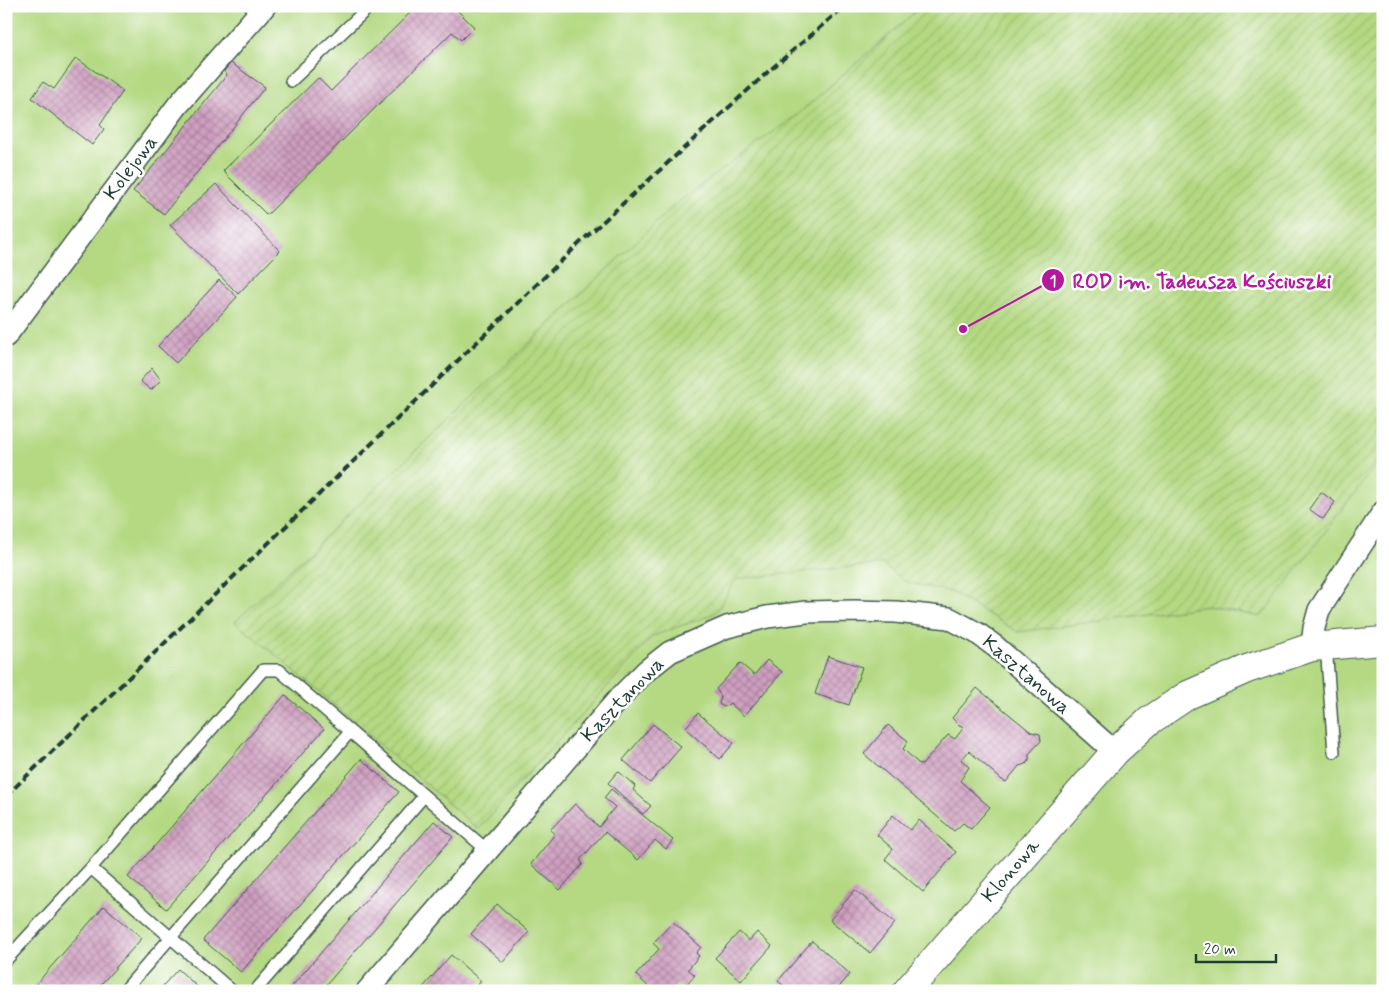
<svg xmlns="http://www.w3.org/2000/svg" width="1389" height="997" font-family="Mynerve,sans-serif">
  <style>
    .park { fill: #b4d982; stroke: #6a8b5b }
    .garden { fill: url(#garden-furrows); stroke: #6a8b5b }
    .building { fill: url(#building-cross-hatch) }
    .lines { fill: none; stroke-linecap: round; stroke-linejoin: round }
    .lane-casing { stroke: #40584e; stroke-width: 14 }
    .street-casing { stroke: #40584e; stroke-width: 24 }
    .secondary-casing { stroke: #40584e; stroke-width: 30 }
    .lane { stroke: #fff; stroke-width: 11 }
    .street { stroke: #fff; stroke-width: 21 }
    .secondary { stroke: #fff; stroke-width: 28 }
    .rail { stroke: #1f3d34; stroke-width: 4; stroke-dasharray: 8 4; stroke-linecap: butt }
    .labels { text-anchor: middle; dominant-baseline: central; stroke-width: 5; stroke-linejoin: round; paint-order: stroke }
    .street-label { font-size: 20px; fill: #1f3d34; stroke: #fff }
    .leader { fill: none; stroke: #b5179e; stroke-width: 2 }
    .callout-dot { fill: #b5179e; stroke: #fff; stroke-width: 2 }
    .mark-label { font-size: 15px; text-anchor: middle; font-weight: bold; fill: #fff }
    .callout-label { font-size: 21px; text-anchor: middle; font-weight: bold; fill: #b5179e; stroke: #fff; stroke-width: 5; stroke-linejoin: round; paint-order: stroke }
  </style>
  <defs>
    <pattern id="garden-furrows" width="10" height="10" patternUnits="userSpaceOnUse" patternTransform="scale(1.25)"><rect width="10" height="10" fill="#b4d982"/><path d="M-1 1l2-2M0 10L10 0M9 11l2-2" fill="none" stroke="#9abb71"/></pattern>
    <pattern id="building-cross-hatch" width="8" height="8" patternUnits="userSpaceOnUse" patternTransform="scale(1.25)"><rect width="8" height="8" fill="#cf9ec0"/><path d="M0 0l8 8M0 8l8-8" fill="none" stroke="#a7829d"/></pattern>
  </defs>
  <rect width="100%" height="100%" fill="#fff"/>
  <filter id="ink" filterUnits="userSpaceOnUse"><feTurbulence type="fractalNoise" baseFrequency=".02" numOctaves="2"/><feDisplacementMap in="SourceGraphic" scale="10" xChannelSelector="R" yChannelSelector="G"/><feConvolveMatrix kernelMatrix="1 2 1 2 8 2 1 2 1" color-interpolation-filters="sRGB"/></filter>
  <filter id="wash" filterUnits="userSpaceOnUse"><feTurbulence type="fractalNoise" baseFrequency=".0096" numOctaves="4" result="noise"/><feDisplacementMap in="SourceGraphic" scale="20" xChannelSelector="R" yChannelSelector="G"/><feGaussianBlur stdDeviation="1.12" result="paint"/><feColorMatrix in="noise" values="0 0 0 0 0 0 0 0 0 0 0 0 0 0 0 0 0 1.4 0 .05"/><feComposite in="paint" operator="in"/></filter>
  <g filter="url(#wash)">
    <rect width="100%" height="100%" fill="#f8f1e3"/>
    <path class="park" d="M6,6h1377v985h-1377z"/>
    <path class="garden" d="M922,6h461v449l-122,162 -53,-11 -190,26 -67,-40 -45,-10 -24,-18 -146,15 -20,34 -63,23 -175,193 -202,-174 -41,-33 443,-420 120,-88z"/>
    <g id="blocks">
      <path class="building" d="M417,6h36l21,21 -13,13 -9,-8 -185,183 -44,-44 95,-93 13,13z
        M76,58l47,33 -23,34 4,4 -12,16 -60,-47 11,-16 11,7z
        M231,63l34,24 -101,127 -31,-23 94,-116 -3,-4z
        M216,184l64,67 -42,43 -68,-69z
        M219,280l18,17 -61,66 -18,-17z
        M152,368l9,12 -10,10 -11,-9z
        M1321,492l14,10 -12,17 -14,-10z
        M828,656l34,11 -13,38 -34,-11z
        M767,660l15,12 -38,44 -14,-13 -6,4 -5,-3 2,-8 -5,-7 24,-26 14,12z
        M977,688l54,44 9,2 1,7 -12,13v7l-3,3 -7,2 -13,16 -4,-2 -33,-29 -8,9 8,7 -9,14 30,26 -19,22 -8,-6 -9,8 -90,-77 24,-29 20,16 -5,8 15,14 4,2 26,-30 7,4 9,-12 -5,-2 -7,-7z
        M285,695l39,34 -158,180 -38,-32z
        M698,713l36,30 -14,16 -35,-31z
        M653,724l28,23 -31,36 -27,-23z
        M361,759l38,33 -158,180 -38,-32z
        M618,771l17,15 -2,4 18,16 -8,8 -35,-31z
        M611,789l62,51 -7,9 -11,-9 -17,20 -33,-28 -25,28 3,4 -23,26 -29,-26 24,-30 -5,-4 25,-26 24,23 16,-20 -11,-9z
        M893,815l17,15 9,-10 37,32 -33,40 -38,-33 8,-10 -16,-14z
        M434,821l19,16 -132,154h-33z
        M855,890l40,33 -25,30 -40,-33z
        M497,904l32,28 -26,30 -32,-28z
        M104,906l38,32 -47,53h-65z
        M673,922l28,25 -5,6 3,3 -11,13 7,6 -13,14 -5,-5 -6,7h-18l-17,-16 23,-26 -6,-6z
        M739,932l10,9 8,-9 15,14 -31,35 -26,-23z
        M812,941l38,33 -14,17h-46l-12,-10z
        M451,955l30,26 -8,10h-53z
        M178,969l24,22h-44z"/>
    </g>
  </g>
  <g filter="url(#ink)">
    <use href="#blocks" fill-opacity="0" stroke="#40584e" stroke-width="1"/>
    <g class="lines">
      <defs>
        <path id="lane" d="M291,81l79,-75
          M1326,645l8,107
          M91,868l141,123
          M6,960l85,-92 172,-198h16l209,181
          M124,991l226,-259
          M255,991l169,-195"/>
        <path id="street" d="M6,336l172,-231 87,-99
          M1312,647l2,-19 5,-18 64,-98
          M367,991l252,-293 28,-28 23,-18 57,-25 40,-10 39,-5 48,-1 42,1 53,6 28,15 19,14 119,105"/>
        <path id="secondary" d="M907,991l208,-239 34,-31 39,-26 59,-26 65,-22 71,-6"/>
      </defs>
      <use href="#lane" class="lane-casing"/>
      <use href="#street" class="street-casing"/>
      <use href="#secondary" class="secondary-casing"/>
      <use href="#lane" class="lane"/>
      <use href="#street" class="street"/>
      <use href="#secondary" class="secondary"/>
      <path class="rail" d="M6,796l579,-558 185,-168 75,-64"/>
    </g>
  </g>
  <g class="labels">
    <g class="street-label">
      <text transform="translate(131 168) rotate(-53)">Kolejowa</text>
      <text transform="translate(1026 675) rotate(41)">Kasztanowa</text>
      <text transform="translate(623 700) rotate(-46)">Kasztanowa</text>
      <text transform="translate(1011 871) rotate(-49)">Klonowa</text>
    </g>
  </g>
  <path class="leader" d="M963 329L1053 280"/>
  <g class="callout-dot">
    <circle cx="963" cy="329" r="5"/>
    <circle cx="1053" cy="280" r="12"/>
  </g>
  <g class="mark-label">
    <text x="1053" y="286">1</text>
  </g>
  <g class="callout-label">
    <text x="1202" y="288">ROD im. Tadeusza Kościuszki</text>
  </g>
  <rect width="1389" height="997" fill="none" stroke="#fff" stroke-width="25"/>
  <path d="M1196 954v8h80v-8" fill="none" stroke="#1f3d34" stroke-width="2.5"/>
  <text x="1204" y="954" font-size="15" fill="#1f3d34" stroke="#ffffff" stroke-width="4" paint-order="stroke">20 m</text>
</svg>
